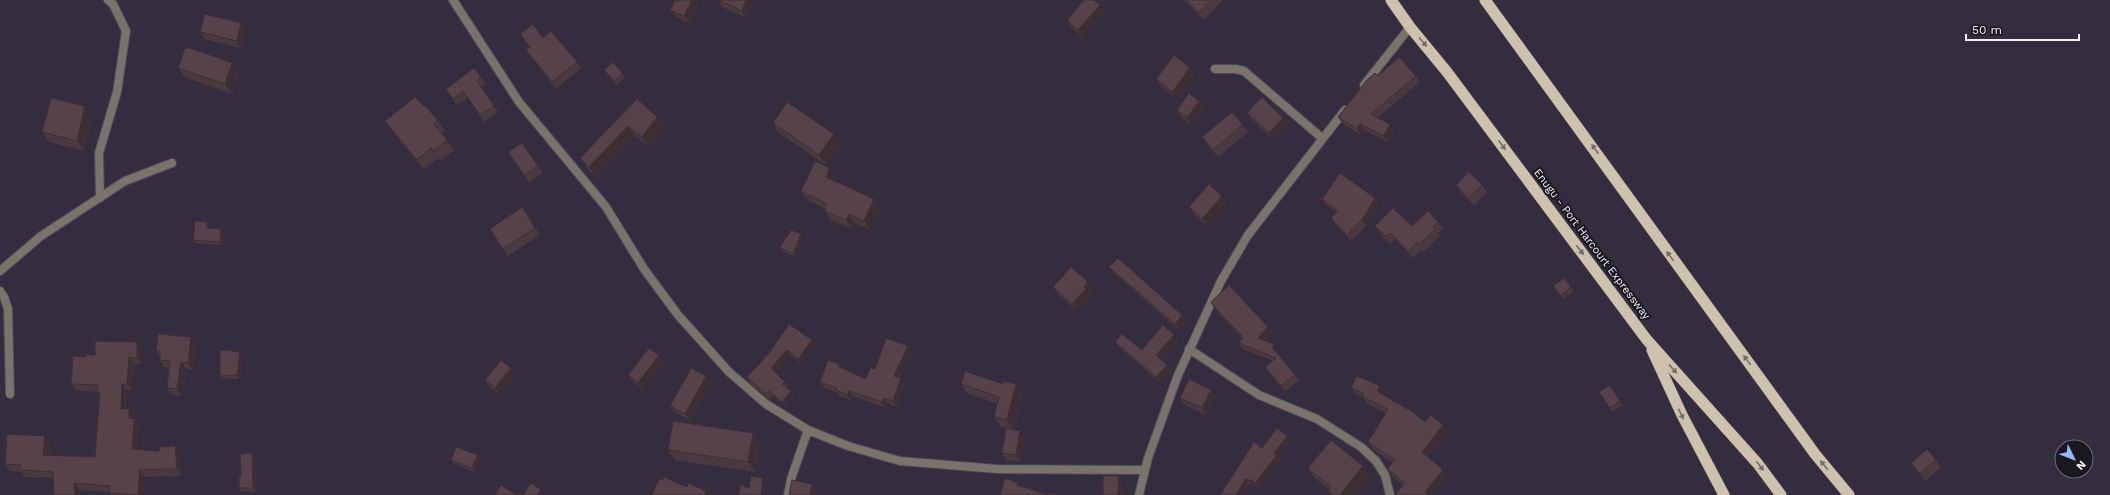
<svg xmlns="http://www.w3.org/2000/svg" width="2110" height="495" font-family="'Work Sans',sans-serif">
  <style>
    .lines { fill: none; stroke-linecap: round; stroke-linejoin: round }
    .minor-casing { stroke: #4f4859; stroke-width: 10 }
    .trunk-casing { stroke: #4f4859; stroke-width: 12 }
    .minor { stroke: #79736b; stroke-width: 8 }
    .trunk { stroke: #cec2af; stroke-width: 11 }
    .wall { fill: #4b3940 }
    .shaded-wall { fill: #3d2e34 }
    .building { fill: #57424b; stroke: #3d2e34 }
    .oneway { fill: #746c67 }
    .labels { text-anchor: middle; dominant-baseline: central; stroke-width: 4; stroke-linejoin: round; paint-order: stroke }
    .street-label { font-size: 11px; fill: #f2eef9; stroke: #1a171f }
  </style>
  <rect width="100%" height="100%" fill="#342d3f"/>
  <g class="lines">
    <defs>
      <path id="minor" d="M453,0l66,102 87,105 38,62 34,46 51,57 37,32 42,26 40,16 52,15 97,8 147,1
        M1215,69h20l9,2 78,67
        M1364,85l46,-58
        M100,198l-1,-45 18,-61 9,-61 -13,-27 -5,-4
        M0,271l41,-35 84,-55 47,-18
        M0,291l4,6 4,12 2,85
        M1189,349l70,46 58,24 44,28 15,14 9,14 5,20
        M788,495l3,-16 17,-49
        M1139,495l9,-37 30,-83 43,-94 27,-46 97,-125"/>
      <path id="trunk" d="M1391,0l19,27 37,45 200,268 111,124 23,31
        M1485,0l330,454 34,41
        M1652,350l30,65 42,80"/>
    </defs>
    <use href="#minor" class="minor-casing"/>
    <use href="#trunk" class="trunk-casing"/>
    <use href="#minor" class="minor"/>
    <use href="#trunk" class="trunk"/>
  </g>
  <path class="wall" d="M718,0h31l3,5 -6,13 -24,-11z
    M1184,0h39l-19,20z
    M698,3l-9,20 -14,-7 -5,-6z
    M1100,5l5,7 -22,25 -12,-10 -4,-7z
    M241,23l5,7 -5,18 -36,-9 -5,-7z
    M543,38l34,24 4,6 -25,21 -30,-39z
    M232,63l7,10 -7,21 -47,-17 -7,-9z
    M474,68l12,16 -5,3 17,25 -14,10 -16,-24 -11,7 -11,-16z
    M1190,68l5,7 -18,24 -16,-13 -5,-7z
    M604,70l19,4 2,3 -8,8z
    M1378,76h38l4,6 -43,36 17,12 -6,12 -24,-12 -3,5 -19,-12 -4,-6z
    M637,99l20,18 7,9 -15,20 -14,-10 -39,41 -9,-9 -7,-10z
    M85,106l7,10 -8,35 -35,-9 -7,-10z
    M425,107l13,14 7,10 -4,2 13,17 -14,11 -2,-3 -14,12 -32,-39 -7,-10z
    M1204,108l-13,17 -10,-8 -4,-7z
    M1247,113l36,5 5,6 -14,16 -22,-20z
    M773,123l68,21 -15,21 -47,-32z
    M1243,125l5,7 -30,25 -11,-13 -5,-7z
    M522,143l21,30 -14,9 -21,-30z
    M836,177l-1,4 45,27 -10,22 -15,-7 -3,6 -21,-9 -6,-9v-2l-17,-9 -7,-9z
    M1456,185h26l5,7 -13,13 -13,-13z
    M1222,196l5,7 -20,23 -13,-12 -5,-7z
    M1322,199l57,5 -13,22 -15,15 -16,-17 -4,-6 5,-6 -10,-7z
    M522,207l18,28 -32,21 -18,-27z
    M207,222l3,4 -1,2 12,1 2,3v13l-27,-2 -3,-3z
    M1438,222l5,7 -5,4 2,3 -16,16 -3,-2 -8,8 -18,-19 -5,5 -10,-11 -5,-7h37z
    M803,237l-8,20 -12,-6 -3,-4z
    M1109,267l77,54 -7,9 -65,-57z
    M1564,278l10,13 -11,8 -8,-9z
    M1053,287l40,2 -4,4 1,3 -13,15 -19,-17z
    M1211,303l57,24 5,6 -8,8 9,3 4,6 -1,2 22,28 -14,12 -20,-25 8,-6 -30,-12 -4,-6 3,-5 -27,-29z
    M191,337l5,7 -3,26 -7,-1 -4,27 -10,-1 -5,-7 2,-21h-5l-4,-7v-3l-4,-6z
    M1179,341l-17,19 5,5 5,6 -11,12 -41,-35 -5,-6 27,8z
    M815,345l-13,19 -12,-9 -14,18 9,9 3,5 -1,1 4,3 3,5 -8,11 -13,-11 -4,4 -19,-17 -3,-6 22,-24z
    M908,346l4,6 -12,26 5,6 -8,23 -10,-4 -1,5 -33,-12 -2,5 -11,-5 -2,-3 -13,-5 -5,-6 22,-14 24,11 9,-10z
    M142,349v15h-8l-2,27 -6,-1v19l8,7v2l5,7 -2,25 43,3 2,23 -38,1 -1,18h-32l-2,-3 -30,-2 -26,-12 -28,-1 -3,-5 -12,-1 -5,-7 45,-22 -1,14 46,1 4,-61 -2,-4 -21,-2 -5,-6 15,-27 9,-2z
    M659,355l5,7 -21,27 -10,-7 -5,-7z
    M243,356l-4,23h-16l-3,-3z
    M516,375l-16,20 -10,-8 -5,-7z
    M711,383l-21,38 -15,-9 -5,-6z
    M961,384l61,10 -8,36 -13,-3 -7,-10 4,-13 -30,-10z
    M1610,385l13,20 -11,7 -13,-20z
    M1380,386l5,7 -1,2 41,27 18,3 5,7 -20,25 20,20 -45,8 -11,-9 -5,-7 6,-7 -21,-13 -4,-7 18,-29 -19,-9 -3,-6 -8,-4 -5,-6z
    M1211,390l5,6 -10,19 -21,-10 -5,-7z
    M1287,436l4,5 -13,16 2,3 -21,28 -5,-4 -1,2 -4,-2 -6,11h-23l42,-47z
    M1025,438l-4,24 -15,-2 -4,-7z
    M760,443l-5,29 -80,-12 -7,-10z
    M255,456l1,36 -15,-1 -2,-3z
    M480,459l-5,13 -22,-9 -2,-3z
    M1936,460l5,7 -16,14 -14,-18z
    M1308,468l62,8 -15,19h-24l-3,-4 1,-1 -14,-12z"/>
  <path class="shaded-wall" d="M692,0h4l2,3 -9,20 -5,-7z
    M746,0h3l3,5 -6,13 -4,-7z
    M1100,5l5,7 -22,25 -5,-7z
    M241,23l5,7 -5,18 -4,-7z
    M232,63l7,10 -7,21 -7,-10z
    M1190,68l5,7 -18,24 -5,-7z
    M1199,101l5,7 -13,17 -4,-7z
    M85,106l7,10 -8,35 -7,-10z
    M657,117l7,9 -15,20 -7,-9z
    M1283,118l5,6 -14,16 -5,-7z
    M1360,124l4,6 -3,5 -4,-6z
    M1390,124l4,6 -6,12 -4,-6z
    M628,126l7,10 -39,41 -7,-10z
    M834,134l7,10 -15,21 -7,-10z
    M830,168l6,9 -4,9 -6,-9z
    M1222,196l5,7 -20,23 -5,-7z
    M1375,198l4,6 -13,22 -4,-6z
    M874,199l6,9 -10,22 -6,-9z
    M849,214l6,9 -3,6 -6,-9z
    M207,222l3,4 -1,5 -2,-3z
    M221,229l2,3v13l-3,-3z
    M801,234l2,3 -8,20 -2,-3z
    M1088,282l5,7 -4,4 1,3 -13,15 -5,-7 12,-17z
    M1182,315l4,6 -7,9 -4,-6z
    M1268,327l5,6 -10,11 -5,-6z
    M1174,335l5,6 -18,21 -5,-7z
    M191,337l5,7 -3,26 -5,-7z
    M812,340l3,5 -13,19 -4,-5z
    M137,342l5,7v15l-5,-6z
    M1274,344l4,6 -1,3 -5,-6z
    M908,346l4,6 -14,30 -4,-6z
    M787,350l3,5 -15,19 -4,-6z
    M240,352l3,4 -4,23 -2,-4z
    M659,355l5,7 -21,27 -5,-6z
    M129,357l5,7 -2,27 -5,-7z
    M181,362l5,7 -4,27 -5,-7z
    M1167,365l5,6 -11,12 -5,-6z
    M511,368l5,7 -16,20 -5,-7z
    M706,376l5,7 -21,38 -5,-7z
    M901,378l4,6 -8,23 -4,-6z
    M122,384l4,6 -1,26 -4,-7z
    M1016,384l6,10 -8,36 -7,-10z
    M1380,386l5,7 -3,5 -5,-7z
    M1211,390l5,6 -10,19 -4,-7z
    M791,391l3,5 -8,11 -4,-5z
    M849,391l4,5 -2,5 -4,-6z
    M883,398l4,5 -1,5 -4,-6z
    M129,409l5,7 -1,9 -4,-7z
    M134,419l5,6 -2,31 -5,-7z
    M1443,425l5,7 -22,27 -4,-7z
    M1020,431l5,7 -4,24 -5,-7z
    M753,433l7,10 -5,29 -7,-10z
    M45,436l5,6 -2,20 -5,-7z
    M1287,436l4,5 -13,16 2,3 -21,28 -4,-5 19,-30z
    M175,446l5,7 2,23 -5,-7z
    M252,453l3,3 1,36 -3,-4z
    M478,455l2,4 -5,13 -3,-4z
    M1363,466l7,10 -15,19h-15z
    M140,470l4,7 -1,18h-5z
    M1443,470l5,7 -15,18h-6l-2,-3z
    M1119,476l4,7v12h-5z
    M763,478l4,5 -2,12h-4z
    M1246,478l3,6 -6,11h-7z
    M1250,479l4,5 -1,2 -4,-5z
    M74,483l5,7v5h-4z
    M812,484l5,6 -1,5h-6z
    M541,490l4,5h-8z
    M706,491l3,4h-4z"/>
  <path class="building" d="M675,0h17l-8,16 -14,-6z
    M718,0h28l-4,11z
    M1084,0h10l6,5 -22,25 -11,-10z
    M1186,0h25l-12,13z
    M205,14l36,9 -4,18 -37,-9z
    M533,24l10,14 8,-7 26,31 -25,20 -26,-32 4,-3 -10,-13z
    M185,48h5l42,15 -7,21 -47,-16z
    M1174,55l16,13 -18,24 -16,-13z
    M1399,57l17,19 -45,38 19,10 -6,12 -24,-12 -3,5 -19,-12 29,-37 8,-7 3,3z
    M613,62l10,12 -9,7 -10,-11z
    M474,68l7,9 -4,4 17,25 -14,9 -17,-24 -10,8 -7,-10z
    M1189,93l10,8 -12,17 -10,-8z
    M415,97l10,10 1,-1 12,15 -4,3 13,16 -14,11 -2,-3 -14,12 -32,-39z
    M1262,97l21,21 -14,15 -22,-20z
    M51,98l34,8 -8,35 -35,-9z
    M637,99l20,18 -15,20 -14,-11 -39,41 -9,-9z
    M787,102l47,32 -15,21 -46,-32z
    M1232,112l11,13 -30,25 -11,-13z
    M522,143l16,23 -14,9 -16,-23z
    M815,161l15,7 -4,9 48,22 -10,22 -15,-7 -3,6 -21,-9 2,-7 -26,-13z
    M1469,172l13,13 -13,13 -13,-13z
    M1340,173l35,25 -13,22 -15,15 -16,-17 7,-7 -16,-12z
    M1209,184l13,12 -20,23 -13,-12z
    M522,207l13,21 -32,21 -13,-20z
    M1393,208l19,18 16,-15 10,11 -5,5 2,2 -16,16 -2,-2 -9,8 -18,-18 -4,4 -11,-11z
    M195,221l12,1v6l14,1 -1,13 -27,-2z
    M791,230l10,4 -8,20 -13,-7z
    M1118,258l64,57 -7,9 -66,-57z
    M1071,267l17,15 -4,5 2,2 -14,15 -19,-17z
    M1564,278l7,9 -10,9 -8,-10z
    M1229,285l39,42 -10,11 16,6 -2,3 23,28 -14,11 -16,-19 11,-9 -37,-15 4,-6 -32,-34 1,-2z
    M789,324l23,16 -14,19 -11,-9 -16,18 14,14 -3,2 9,7 -9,11 -13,-11 -3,3 -19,-17 22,-24z
    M1163,325l11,10 -18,20 11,10 -11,12 -41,-35 7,-8 20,16z
    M158,334l33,3 -3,26 -7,-1 -4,27 -10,-1 3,-27 -10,-1v-8l-4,-1z
    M886,338l22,8 -14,30 7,2 -8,23 -10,-3 -1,4 -33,-11 -2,4 -11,-5 1,-2 -17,-6 8,-22 11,4v3l27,12 4,-11 5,1z
    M95,341l42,1v16l-8,-1 -2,27h-5l-1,25h8v9l5,1 -2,30 27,2v-4l16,-1 2,23 -37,1 -2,25 -29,-2 1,-7 -36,-3 1,12h-21l-1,-23 -32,-2v-5l-16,-1 2,-30 38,2 -2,19 52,2 5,-65h-3v-7l-26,-1 2,-28 13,1v-3l9,1z
    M649,348l10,7 -21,28 -10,-8z
    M224,350l16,2 -3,23 -17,1v-25z
    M501,360l10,8 -16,20 -10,-8z
    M691,368l15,8 -21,38 -15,-8z
    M965,371l38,13v-3l13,3 -9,36 -13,-3 5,-20 -38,-13z
    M1357,376l23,10 -3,5 30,18 1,-1 17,14 6,-7 12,10 -21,27 21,18 -18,22 3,2 -1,1h-32l10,-12 -18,-14 8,-9 -27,-18 20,-33 -25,-12 1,-3 -13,-6z
    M1189,379l22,11 -9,18 -22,-10z
    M1610,385l10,16 -10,7 -11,-16z
    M673,421l80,12 -5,29 -80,-12z
    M1006,428l14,3 -4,24 -14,-2z
    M1277,428l10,8 -13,17 3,2 -22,28 -5,-4 -1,2 -3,-3 -10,17h-16l34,-53 8,6z
    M1331,440l32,26 -23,29h-6l-6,-4 3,-4 -23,-19z
    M456,447l22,8 -6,13 -21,-8z
    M1927,449l9,11 -16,14 -9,-11z
    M252,453l1,35h-14v-12h2l-1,-22z
    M751,476l12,2 -2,17h-23l3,-10 8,3z
    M1103,476h16l-1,19h-15z
    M664,477l23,10 1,-4 18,8 -1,4h-53l7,-16 3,1z
    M1005,478l13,5 -1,2 31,10v-2l15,2h-63z
    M792,480l20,4 -2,11h-21z
    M531,483l10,7 -4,5h-14z
    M501,485l16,10 2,-2 3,2h-27z"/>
  <defs><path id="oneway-solid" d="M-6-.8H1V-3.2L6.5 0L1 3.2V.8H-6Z"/></defs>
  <g class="oneway">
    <use href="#oneway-solid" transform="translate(1423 42) rotate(50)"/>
    <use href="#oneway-solid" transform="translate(1502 145) rotate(53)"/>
    <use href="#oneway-solid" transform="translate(1595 149) rotate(-125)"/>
    <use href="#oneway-solid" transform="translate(1580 250) rotate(53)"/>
    <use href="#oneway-solid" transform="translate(1670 256) rotate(-126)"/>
    <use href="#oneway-solid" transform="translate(1747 360) rotate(-126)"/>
    <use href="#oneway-solid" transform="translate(1673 369) rotate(48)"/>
    <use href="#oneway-solid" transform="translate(1681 414) rotate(64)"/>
    <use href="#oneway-solid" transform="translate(1824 465) rotate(-129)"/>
    <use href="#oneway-solid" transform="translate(1760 466) rotate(52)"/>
  </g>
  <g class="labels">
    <g class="street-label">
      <text transform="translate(1592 244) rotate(53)">Enugu - Port Harcourt Expressway</text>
    </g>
  </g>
  <g transform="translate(2074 459) rotate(133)"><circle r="19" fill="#1a171f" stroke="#706d76"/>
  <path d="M0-3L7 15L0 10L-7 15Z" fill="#98b6fd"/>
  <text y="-6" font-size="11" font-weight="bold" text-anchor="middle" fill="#f2eef9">N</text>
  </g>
  <path d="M1966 34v6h113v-6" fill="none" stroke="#f2eef9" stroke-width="2"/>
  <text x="1972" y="34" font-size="12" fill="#f2eef9" stroke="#1a171f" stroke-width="3" paint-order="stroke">50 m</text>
</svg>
